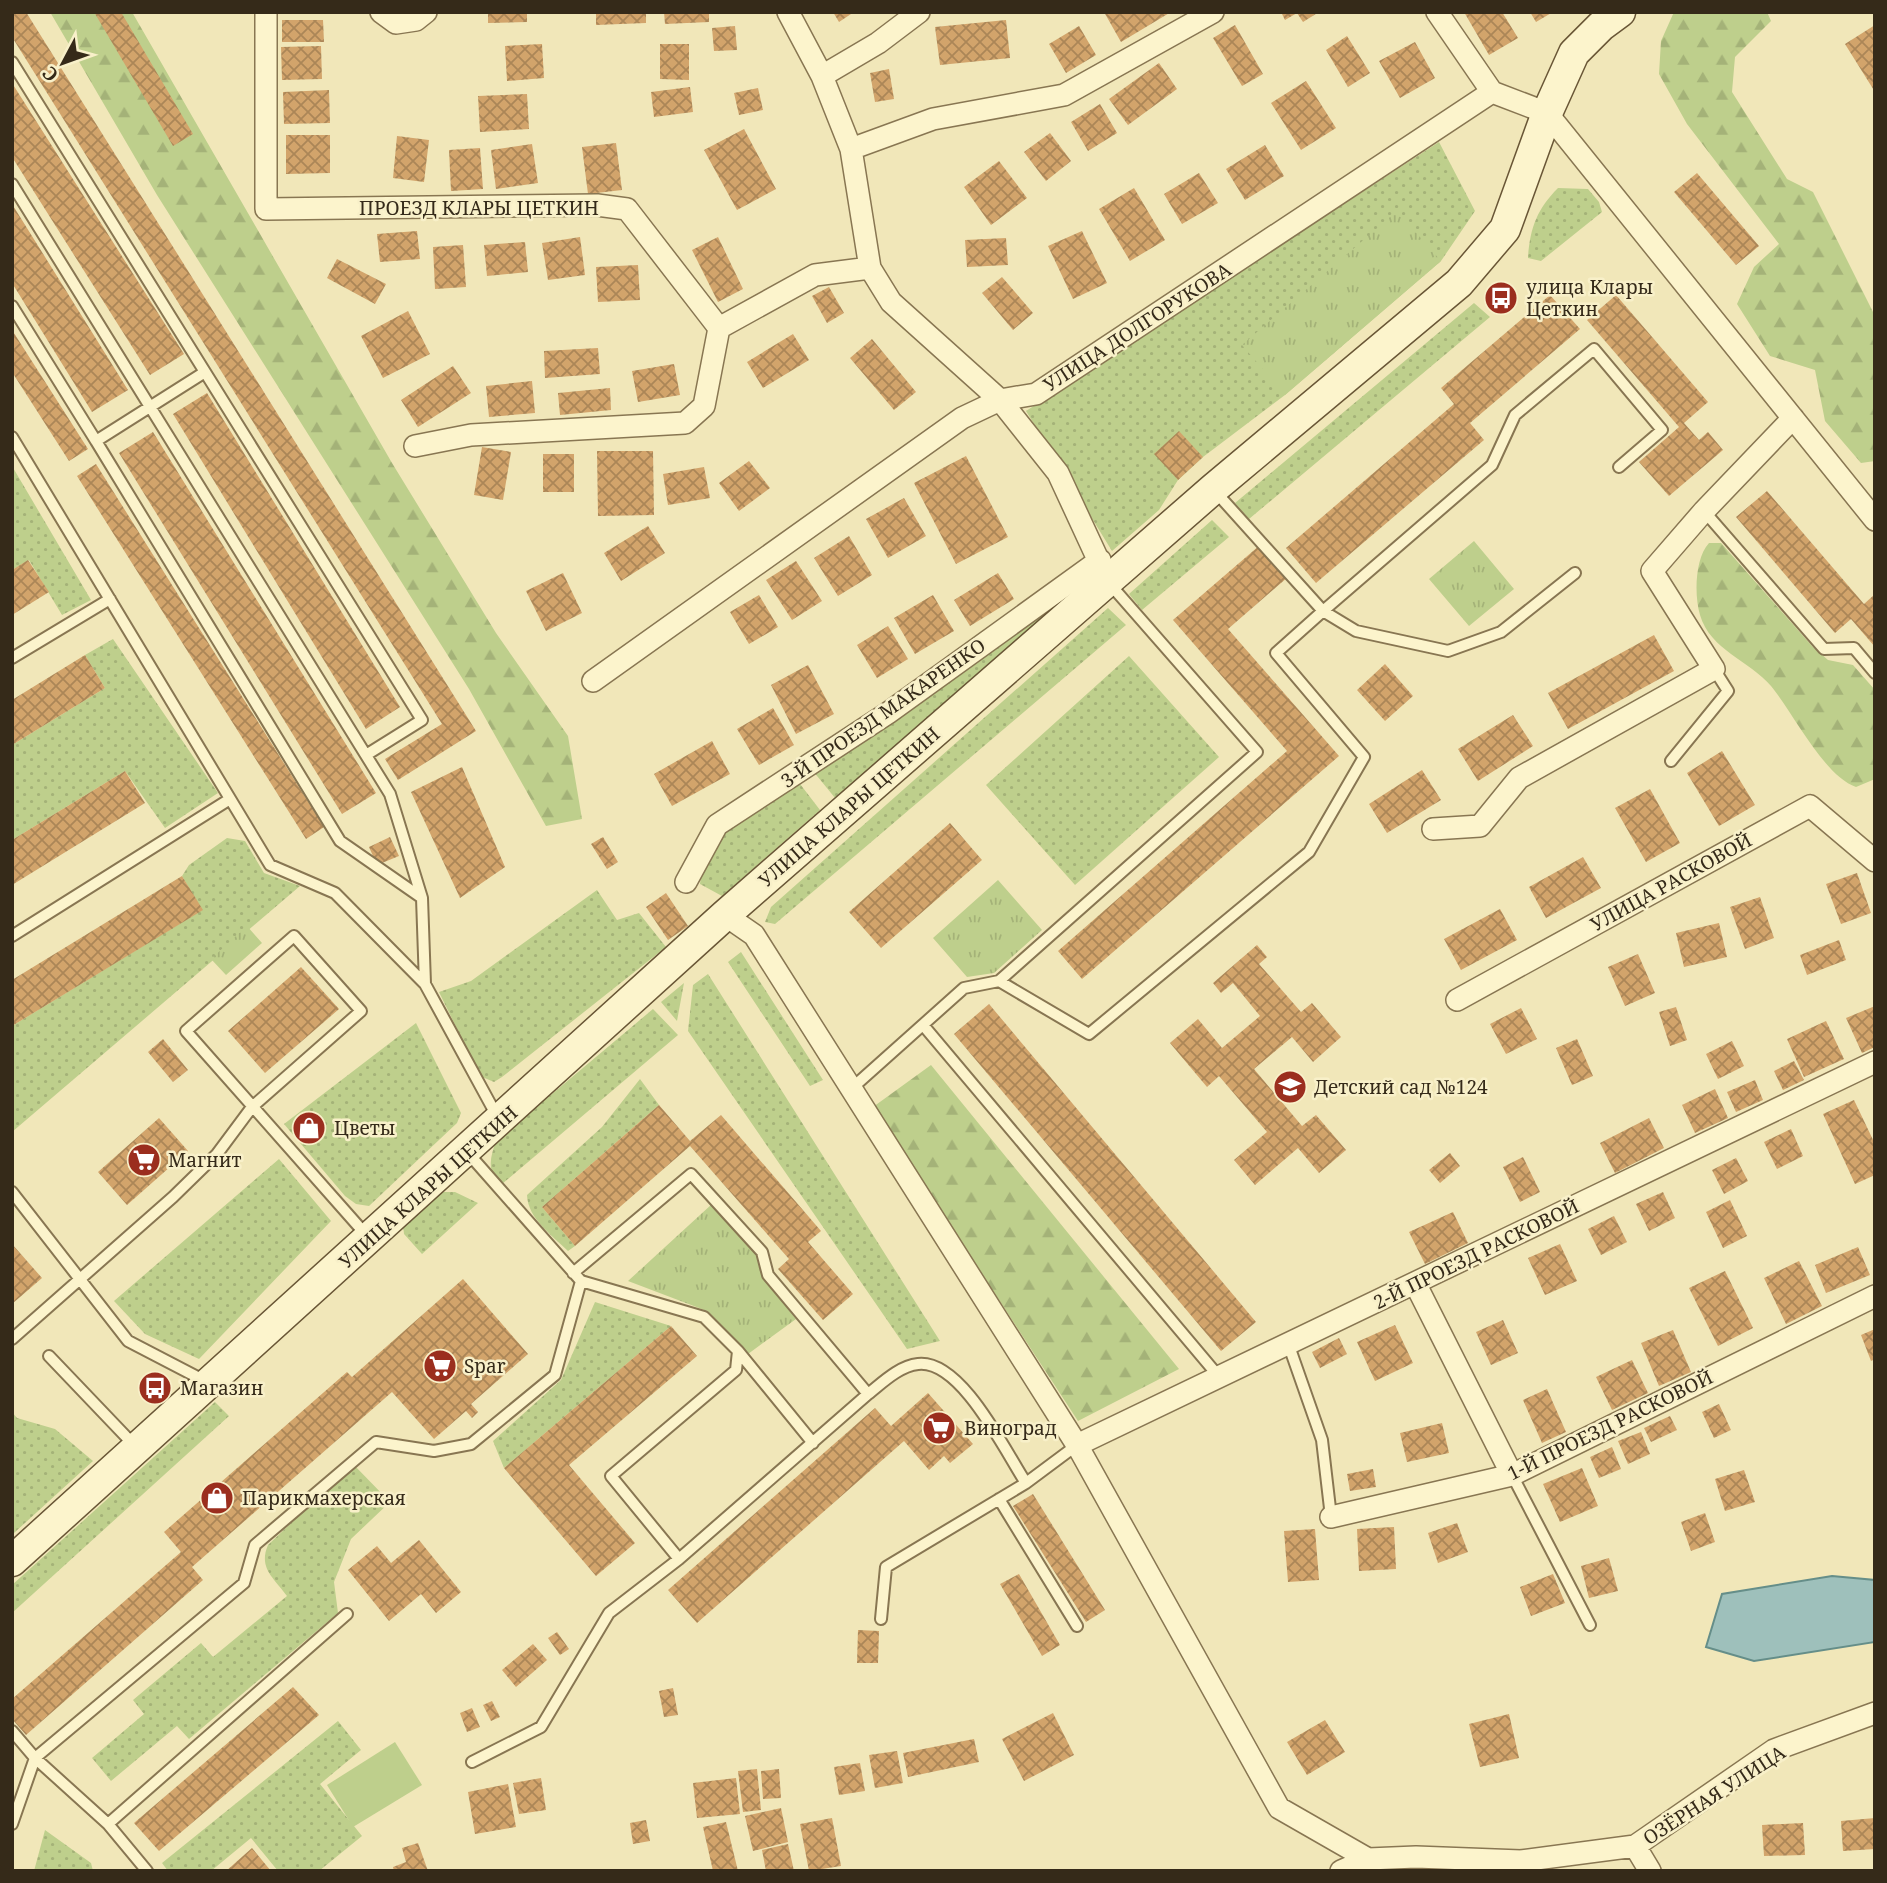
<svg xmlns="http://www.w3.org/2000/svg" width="1887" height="1883" font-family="'Noto Serif',serif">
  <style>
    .grass { fill: url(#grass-dots) }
    .forest { fill: url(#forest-firs) }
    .park { fill: url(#park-tufts) }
    .garden { fill: #becf8c }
    .water { fill: #9ec0bb; stroke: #658e89; stroke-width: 2 }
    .building { fill: url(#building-cross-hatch) }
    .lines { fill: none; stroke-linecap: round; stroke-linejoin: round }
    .service-casing { stroke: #887652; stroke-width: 14 }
    .minor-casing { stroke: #887652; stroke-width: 24 }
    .secondary-casing { stroke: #695636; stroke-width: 33 }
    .service { stroke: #fcf4cc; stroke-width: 10 }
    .minor { stroke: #fcf4cc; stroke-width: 21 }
    .secondary { stroke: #fcf4cc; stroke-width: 30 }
    .labels { text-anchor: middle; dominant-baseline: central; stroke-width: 5; stroke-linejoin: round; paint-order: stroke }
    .street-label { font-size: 19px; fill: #352a19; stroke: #f8f0c9 }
    .poi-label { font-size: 19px; fill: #352a19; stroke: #f8f0c9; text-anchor: start }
  </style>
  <defs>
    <pattern id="grass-dots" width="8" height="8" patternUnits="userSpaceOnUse" patternTransform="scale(1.75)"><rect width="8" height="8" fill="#becf8c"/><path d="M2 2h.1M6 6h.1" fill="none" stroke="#a4b278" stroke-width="1.8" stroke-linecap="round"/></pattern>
    <pattern id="forest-firs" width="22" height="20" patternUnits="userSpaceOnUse" patternTransform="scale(1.75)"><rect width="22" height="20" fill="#becf8c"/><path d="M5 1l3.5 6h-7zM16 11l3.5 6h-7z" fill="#a4b278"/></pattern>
    <pattern id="park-tufts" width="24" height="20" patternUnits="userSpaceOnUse" patternTransform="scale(1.75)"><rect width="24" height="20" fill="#becf8c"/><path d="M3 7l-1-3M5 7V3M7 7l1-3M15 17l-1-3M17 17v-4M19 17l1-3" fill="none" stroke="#a4b278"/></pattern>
    <pattern id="building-cross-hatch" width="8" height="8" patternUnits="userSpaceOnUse" patternTransform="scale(1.75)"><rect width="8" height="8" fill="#d2a46b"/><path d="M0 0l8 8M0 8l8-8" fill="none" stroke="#ab8657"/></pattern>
  </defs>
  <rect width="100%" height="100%" fill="#f1e7b9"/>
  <path class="grass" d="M1439,142l36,69 -34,50 -156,134 -82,62 -25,23 -19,30 -47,41 -86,-140z
    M1558,188l30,1 11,13 3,10 -61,49 -13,-3c2,-30 9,-49 30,-70z
    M1474,303l16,14 -241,202 -14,-16z
    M12,466l79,134 -29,15 -33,-55 -17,10z
    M1212,520l17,17 -87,73 -13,-16z
    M1054,605l6,6 -220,193 -27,-33z
    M1108,608l18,17 -351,299 -10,-2 6,-15z
    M113,639l105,154 -53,35 -40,-57 -113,69v-95l93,-57 -20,-33z
    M1129,656l90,101 -144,128 -89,-100z
    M797,780l23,30 -98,86 -22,-12c6,-58 53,-75 97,-104z
    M227,838l18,3 19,32 36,13 -288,246v-106l190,-116 -20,-34 7,-11z
    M597,890l20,30 22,-7 27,34 -164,130 -8,5 -14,-6 -41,-84 32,-11z
    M741,952l82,128 -13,6 -82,-124z
    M708,974l232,367 -33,8 -219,-318 5,-46z
    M684,983l-7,38 -16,-19z
    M653,1009l25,26 -176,149c-16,-12 -12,-26 -6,-43z
    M416,1023l45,90 -4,10 -88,83 -13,-2 -11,-8 -61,-72z
    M640,1079l19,26 -117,102 33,39 -7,5c-16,-16 -40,-32 -41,-56l75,-68z
    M279,1159l52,62 -132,138 -54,-25 -31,-33z
    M442,1192h13l23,11 -56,51 -18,-20 -1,-9 32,-31z
    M595,1302l76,24 -167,142 -11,-27 68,-61z
    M215,1402l14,14 -217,197v-28z
    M12,1412l5,6 38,11 38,32 -79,72z
    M353,1464l37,38 -39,37 -17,43 4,31 -149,126 -12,-13 -66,55 -19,-23 52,-44 -11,-14 68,-57 12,14 74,-61c-13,-18 -29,-28 -19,-51z
    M338,1721l23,29 -41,34 42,52 -43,35h-41l-27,-33 -40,33h-43l-6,-8z
    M45,1830l46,33 2,8h-59z"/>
  <path class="forest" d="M50,12h82l260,451 104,170 72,103 14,83 -36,7 -77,-137 -312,-494z
    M1674,12h93l4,9 -36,36 -3,35 55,87 26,13 62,124v145l-14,2 -36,-42 -10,-51 -45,-14 -33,-52 17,-37 25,-23 -92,-120 -28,-50 2,-33z
    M1709,543h12l91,103 16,14 25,5 22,25v89l-19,8c-32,-11 -62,-73 -85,-101 -21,-25 -61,-36 -71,-71 -6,-20 -5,-57 9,-72z
    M931,1065l248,304 -101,52 -205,-314z"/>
  <path class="park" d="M1397,211l44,50 -156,134 -43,-50z
    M1474,541l40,48 -45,37 -40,-47z
    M998,880l44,50 -48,43 -27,4 -34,-39z
    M247,926l15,17 -36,32 -15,-16z
    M712,1204l46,51 5,22 33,42 -48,35 -41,-43 -79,-30z"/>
  <path class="garden" d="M395,1742l27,43 -69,42 -26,-42z"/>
  <path class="water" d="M1832,1576l43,4v62l-121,19 -48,-14 16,-53z"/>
  <path class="building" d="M12,12h14l450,719 -78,49 -13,-21 57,-35 -430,-687z
    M94,12h27l72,122 -20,12z
    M488,12h39v10l-39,1z
    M596,12h50v11l-50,2z
    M664,12h45v10l-44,2z
    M833,12h21l-15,10z
    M1104,12h67l-50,30z
    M1281,12h38l-16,10 -6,-9 -12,7z
    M1464,12h38l16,26 -29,17z
    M1530,12h23l-17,10z
    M282,20h41l1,22h-42z
    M1006,20l4,38 -70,7 -5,-38z
    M1235,25l28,49 -21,12 -29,-48z
    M1875,25v67l-30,-48z
    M735,26l2,24 -23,1 -2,-23z
    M1079,26l17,29 -30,18 -17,-29z
    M1347,36l23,37 -22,14 -22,-37z
    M1415,42l20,36 -35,20 -21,-37z
    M542,44l2,34 -37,3 -2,-35z
    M660,44h29v36l-29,-1z
    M321,46l1,33 -40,1 -1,-33z
    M1159,63l18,26 -49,36 -19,-26z
    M889,69l5,30 -19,3 -5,-29z
    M1306,81l30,47 -35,22 -30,-47z
    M12,83l172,271 -34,21 -138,-218z
    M690,87l3,25 -39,5 -3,-25z
    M758,88l5,22 -24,5 -5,-22z
    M329,90l1,33 -46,1 -1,-32z
    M527,94l2,35 -49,3 -2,-36z
    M1100,104l17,29 -29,18 -17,-29z
    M744,129l32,60 -39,21 -33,-60z
    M1050,133l21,28 -25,20 -22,-29z
    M286,135h44v38l-44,1z
    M397,136l32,4 -5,42 -31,-4z
    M616,143l6,47 -34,4 -6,-47z
    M532,144l6,39 -42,6 -5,-39z
    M1265,145l19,31 -39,24 -19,-31z
    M480,148l3,41 -32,2 -2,-41z
    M999,161l28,37 -36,27 -27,-38z
    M1199,173l19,30 -36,21 -18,-30z
    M1697,173l62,73 -23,19 -62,-73z
    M1134,188l31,52 -35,21 -31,-52z
    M12,204l116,186 -36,22 -80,-129z
    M417,231l3,28 -40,3 -3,-28z
    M1082,231l25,52 -34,16 -25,-53z
    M580,237l5,38 -37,5 -6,-37z
    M718,237l25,52 -25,13 -26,-52z
    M1006,238l2,27 -41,2 -2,-27z
    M525,242l3,30 -41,4 -3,-31z
    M463,245l3,42 -31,2 -2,-42z
    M337,259l49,25 -11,20 -48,-26z
    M638,265l2,35 -42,2 -2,-35z
    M1002,277l31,36 -20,17 -31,-37z
    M829,287l15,26 -17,10 -15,-27z
    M1550,295l30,34 -110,94 14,17 -168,143 -30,-35 168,-144 -13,-16z
    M1616,295l92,107 -24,21 15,17 9,-8 15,18 -54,46 -30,-34 40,-35 -92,-107z
    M408,311l22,43 -47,24 -22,-42z
    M12,330l76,119 -19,12 -57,-89z
    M793,334l16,26 -46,28 -16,-26z
    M872,339l44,53 -22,18 -44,-52z
    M598,348l2,26 -55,4 -1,-27z
    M674,364l6,31 -42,7 -6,-31z
    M453,366l18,27 -53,34 -17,-27z
    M532,381l3,32 -46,4 -3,-31z
    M610,388l1,22 -51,5 -2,-22z
    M207,393l193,314 -34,22 -193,-315z
    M1179,431l24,26 -25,23 -24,-26z
    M153,432l223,361 -34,21 -223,-361z
    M482,447l29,5 -8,48 -29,-5z
    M597,451h56l1,64 -56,1z
    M543,454h31v38h-31z
    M966,456l42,81 -52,27 -42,-81z
    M749,461l21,27 -31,23 -20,-28z
    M96,464l228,363 -18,12 -229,-363z
    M704,467l6,31 -42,7 -5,-31z
    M1767,491l97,113 11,-10v53l-24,-28 -16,14 -99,-116z
    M904,498l22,38 -38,22 -22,-39z
    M648,526l17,27 -44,28 -17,-28z
    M849,536l23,39 -34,21 -24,-38z
    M1260,545l28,32 -60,52 111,127 -257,223 -24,-28 229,-200 -114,-131z
    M28,560l21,32 -37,23v-45z
    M796,561l26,40 -30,19 -26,-40z
    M563,573l19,40 -36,18 -20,-40z
    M998,573l16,26 -44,27 -16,-26z
    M759,595l19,32 -29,17 -19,-32z
    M933,595l21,36 -39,23 -21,-36z
    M888,626l20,33 -31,19 -20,-33z
    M1654,635l20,36 -106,58 -20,-36z
    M85,655l20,33 -93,57v-45z
    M1385,664l28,32 -28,25 -28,-31z
    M808,665l26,49 -38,20 -25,-49z
    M773,708l21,37 -35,20 -22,-36z
    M1513,715l20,31 -55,35 -20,-32z
    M712,741l18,33 -58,32 -18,-32z
    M1722,751l33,54 -36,21 -32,-53z
    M462,767l43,100 -45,31 -49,-106z
    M1422,770l19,30 -54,33 -18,-29z
    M125,771l20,32 -133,82v-45z
    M1650,789l30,54 -34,19 -31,-54z
    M950,823l32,37 -101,88 -32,-36z
    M390,837l9,19 -22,9 -8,-18z
    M603,837l15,25 -11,7 -16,-25z
    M1583,857l18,31 -55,30 -17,-31z
    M1857,873l14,40 -30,11 -15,-40z
    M182,876l21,34 -191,116v-46z
    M666,893l22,33 -20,14 -22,-33z
    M1760,897l14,41 -29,11 -15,-42z
    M1500,909l17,31 -56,30 -17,-31z
    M1719,923l8,34 -43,10 -8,-34z
    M1839,940l7,20 -39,15 -7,-20z
    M1257,945l10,12 -8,7 42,48 11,-9 29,34 -28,25 -21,-25 -38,32 48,57 14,-11 30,35 -27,23 -21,-25 -43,37 -21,-25 33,-28 -48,-56 -12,11 -37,-44 28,-24 24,29 38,-32 -27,-33 -12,10 -8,-10z
    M1638,954l17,39 -30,13 -17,-39z
    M301,967l38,42 -74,64 -37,-42z
    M989,1004l267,318 -35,29 -267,-317z
    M1875,1006v41l-13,6 -16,-35z
    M1676,1007l11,33 -17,6 -11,-34z
    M1521,1008l16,31 -31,15 -16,-30z
    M1826,1021l18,38 -40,18 -17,-38z
    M163,1039l25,31 -15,12 -25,-30z
    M1577,1039l16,37 -21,9 -16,-37z
    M1732,1041l12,25 -26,13 -12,-25z
    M1794,1061l10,19 -21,10 -9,-19z
    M1755,1080l8,20 -27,12 -9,-20z
    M1715,1089l13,29 -33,15 -13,-28z
    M1854,1100l21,44v31l-20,9 -32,-70z
    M659,1105l31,36 31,-26 100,116 -13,11 45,52 -30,26 -45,-51 11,-10 -99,-113 -115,100 -33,-39z
    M310,1112l16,17 -18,16 -15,-17z
    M159,1118l29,33 -61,54 -29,-33z
    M1649,1118l15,30 -49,25 -15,-30z
    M1791,1129l12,27 -26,13 -13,-27z
    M1450,1153l10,13 -20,17 -11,-13z
    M1523,1157l17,35 -20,10 -17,-35z
    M1736,1158l12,23 -24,13 -12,-24z
    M1663,1192l12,26 -26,13 -13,-27z
    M1730,1200l17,36 -24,12 -17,-36z
    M1453,1212l15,31 -43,21 -16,-32z
    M1614,1216l13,26 -26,13 -13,-26z
    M12,1244l30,34 -30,26z
    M1560,1244l17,37 -32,14 -17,-37z
    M1858,1247l12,28 -44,18 -11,-28z
    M1799,1261l23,45 -36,18 -22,-46z
    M1725,1271l28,57 -35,18 -29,-58z
    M463,1279l65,75 -57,50 7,8 -6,6 -6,-7 -32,28 -42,-47 -200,175 11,13 -177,155 -14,-16v-20l169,-147 -17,-20 183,-160 5,5z
    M1503,1320l15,33 -27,12 -15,-33z
    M1395,1325l18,38 -38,18 -18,-39z
    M671,1326l26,30 -128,109 66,78 -39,33 -92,-108z
    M1875,1329v30l-4,2 -10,-26z
    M1673,1330l18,42 -32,14 -18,-43z
    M1339,1338l8,16 -27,14 -8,-16z
    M1632,1360l16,33 -36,17 -16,-33z
    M1547,1389l19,43 -24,11 -19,-43z
    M928,1393l45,51 -23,19 -6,-7 -15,14 -25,-29 -207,182 -29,-33 207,-182 16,18z
    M1719,1404l12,26 -17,8 -12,-26z
    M1670,1416l7,14 -26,12 -7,-14z
    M1442,1423l7,30 -42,9 -7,-29z
    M1641,1432l9,22 -22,10 -10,-23z
    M1612,1447l9,22 -22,9 -9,-21z
    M1582,1468l16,38 -38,16 -17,-38z
    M1373,1469l3,18 -26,4 -3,-17z
    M1744,1470l11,32 -30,9 -10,-32z
    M1033,1494l72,116 -19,12 -73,-116z
    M1705,1513l10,29 -24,9 -10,-29z
    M1457,1523l11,29 -30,11 -10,-30z
    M1394,1527l2,42 -37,2 -2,-42z
    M1315,1529l4,51 -31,2 -4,-51z
    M419,1540l42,52 -25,21 -15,-19 -32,27 -41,-51 29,-24 14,17z
    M1609,1558l9,33 -29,7 -8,-32z
    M1019,1574l41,71 -18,11 -42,-72z
    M1553,1574l12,29 -34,13 -11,-29z
    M858,1630l21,1 -1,32h-21z
    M557,1632l12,17 -9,6 -12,-17z
    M533,1644l14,16 -31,27 -14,-17z
    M293,1687l26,28 -160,136 -25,-28z
    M673,1688l5,27 -14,2 -5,-26z
    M492,1701l8,16 -9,4 -8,-16z
    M472,1708l8,19 -13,5 -7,-19z
    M1053,1713l21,42 -50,26 -22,-42z
    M1509,1714l10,44 -39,9 -11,-43z
    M1325,1720l20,32 -38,23 -20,-33z
    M974,1739l5,23 -71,15 -5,-24z
    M897,1751l6,32 -28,5 -6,-33z
    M860,1763l5,28 -26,4 -5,-28z
    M757,1769l4,41 -18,2 -5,-41z
    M779,1769l2,29 -18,1 -2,-28z
    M541,1778l5,32 -27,4 -6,-31z
    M736,1778l4,36 -43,4 -4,-35z
    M508,1784l8,43 -41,7 -7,-42z
    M781,1808l7,34 -35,9 -8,-35z
    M832,1818l9,48 -32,5 -9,-47z
    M1875,1818v31l-32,2 -2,-30z
    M646,1820l4,21 -17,3 -3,-21z
    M726,1822l12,49h-25l-10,-44z
    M1803,1823l2,32 -41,1 -2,-31z
    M418,1843l10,28h-34l-1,-4 13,-5 -4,-14z
    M788,1844l6,27h-28l-4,-21z
    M252,1848l19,23h-45z"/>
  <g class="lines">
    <defs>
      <path id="service" d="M12,62l193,310 -109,69 -84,-135
        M12,184l378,610 32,104 3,86 73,134
        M205,372l217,348 -56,35
        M12,437l258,428 65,28 90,91
        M96,441l244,400 82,57
        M1704,511l120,138 30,-1 21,25
        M1575,573l-74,59 -53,19 -92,-20 -33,-20 169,-146 23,-50 79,-66 68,81 -43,37
        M12,658l98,-59
        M1671,761l57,-70 -14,-22
        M12,936l218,-137
        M999,981l90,53 220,-182 55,-95 -88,-104 47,-42 -110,-122
        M923,1025l297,353
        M851,1089l113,-101 35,-7 258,-229 -148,-169
        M12,1192l116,149 77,40
        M573,1273l118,-99 71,78 6,23 100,119c14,-11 31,-28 50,-30 43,-5 87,87 108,119l51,-38
        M581,1281l123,36 34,34 -2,19 -125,106 68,83
        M12,1339l161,-142 44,-43 35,-47 109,-96 -67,-75 -108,95 182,206
        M1289,1346l33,94 9,77
        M738,1351l75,92
        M49,1356l85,89
        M1512,1475l78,150
        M999,1499l78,127
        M881,1619l5,-52 140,-84
        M12,1731l23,27 209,-175 11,-38 121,-103 58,9 37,-7 84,-69 26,-94 -113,-128
        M472,1762l69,-35 68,-114 70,-54 189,-165
        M12,1824l23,-66 73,66 39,47
        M108,1824l239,-210"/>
      <path id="minor" d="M266,12v197l331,-4 30,4 92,119
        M381,12l15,11 20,-3 10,-8
        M788,12l34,64 29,73 19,119 21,34 109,98 58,73 50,108
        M1437,12l55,80
        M822,76l56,-33 41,-31
        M851,149l82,-30 131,-24 149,-83
        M719,328l96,-53 55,-7
        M415,446l56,-11 214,-12 19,-17 15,-78
        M593,681l369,-263 38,-18 36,-6 456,-302 55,21 328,407
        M1433,829l47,-3 39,-48 195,-109 -62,-98 52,-60 89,-93
        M686,882l31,-57 171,-112 212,-153
        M725,915l29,20 323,510 202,363 89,51
        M1457,1000l353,-194 65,55
        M1415,1283l97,192
        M1077,1445l798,-383
        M1331,1517l181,-42 363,-179
        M1635,1846l15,25
        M1341,1871l27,-12 48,-2 105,4 114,-15 139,-96 101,-37"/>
      <path id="secondary" d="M12,1561l713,-646 488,-426 246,-206 46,-54 42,-116 27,-60 27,-27 19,-14"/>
    </defs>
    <use href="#service" class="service-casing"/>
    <use href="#minor" class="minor-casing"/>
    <use href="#secondary" class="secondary-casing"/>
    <use href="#service" class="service"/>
    <use href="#minor" class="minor"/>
    <use href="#secondary" class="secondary"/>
  </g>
  <defs>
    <symbol id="bus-disc" viewBox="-11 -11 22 22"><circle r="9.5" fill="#9b2e1e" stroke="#f8f0c9"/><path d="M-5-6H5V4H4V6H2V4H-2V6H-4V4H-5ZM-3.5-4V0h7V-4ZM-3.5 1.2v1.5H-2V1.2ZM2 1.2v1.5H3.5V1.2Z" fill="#fff"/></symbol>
    <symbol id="school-disc" viewBox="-11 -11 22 22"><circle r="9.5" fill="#9b2e1e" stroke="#f8f0c9"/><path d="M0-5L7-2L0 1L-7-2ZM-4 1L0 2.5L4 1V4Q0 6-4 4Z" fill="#fff"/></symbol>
    <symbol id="shop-disc" viewBox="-11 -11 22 22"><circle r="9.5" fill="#9b2e1e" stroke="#f8f0c9"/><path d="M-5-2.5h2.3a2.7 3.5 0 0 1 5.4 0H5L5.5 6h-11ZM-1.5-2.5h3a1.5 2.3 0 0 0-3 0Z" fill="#fff"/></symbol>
    <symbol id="supermarket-disc" viewBox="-11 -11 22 22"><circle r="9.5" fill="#9b2e1e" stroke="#f8f0c9"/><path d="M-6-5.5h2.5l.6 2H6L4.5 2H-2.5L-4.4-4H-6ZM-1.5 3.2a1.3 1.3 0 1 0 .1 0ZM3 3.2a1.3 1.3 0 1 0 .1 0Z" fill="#fff"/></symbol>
  </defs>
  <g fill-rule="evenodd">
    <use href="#bus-disc" x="1482" y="279" width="38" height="38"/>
    <use href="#school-disc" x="1271" y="1068" width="38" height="38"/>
    <use href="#shop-disc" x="290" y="1109" width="38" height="38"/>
    <use href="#supermarket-disc" x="125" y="1141" width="38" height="38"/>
    <use href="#supermarket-disc" x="421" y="1347" width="38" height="38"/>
    <use href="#bus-disc" x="136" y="1369" width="38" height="38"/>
    <use href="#supermarket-disc" x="920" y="1409" width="38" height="38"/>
    <use href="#shop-disc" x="198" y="1479" width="38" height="38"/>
  </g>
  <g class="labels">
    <g class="street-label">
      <text x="479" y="208">ПРОЕЗД КЛАРЫ ЦЕТКИН</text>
      <text transform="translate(1137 327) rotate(-33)">УЛИЦА ДОЛГОРУКОВА</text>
      <text transform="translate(883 713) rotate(-35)">3-Й ПРОЕЗД МАКАРЕНКО</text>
      <text transform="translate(849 807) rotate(-41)">УЛИЦА КЛАРЫ ЦЕТКИН</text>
      <text transform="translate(1671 882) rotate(-29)">УЛИЦА РАСКОВОЙ</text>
      <text transform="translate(428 1187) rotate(-42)">УЛИЦА КЛАРЫ ЦЕТКИН</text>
      <text transform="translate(1476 1254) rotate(-26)">2-Й ПРОЕЗД РАСКОВОЙ</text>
      <text transform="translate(1610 1425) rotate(-26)">1-Й ПРОЕЗД РАСКОВОЙ</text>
      <text transform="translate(1714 1795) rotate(-33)">ОЗЁРНАЯ УЛИЦА</text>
    </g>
    <g class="poi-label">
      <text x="1526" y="287">улица Клары<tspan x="1526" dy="22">Цеткин</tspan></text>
      <text x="1314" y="1087">Детский сад №124</text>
      <text x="334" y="1128">Цветы</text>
      <text x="168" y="1160">Магнит</text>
      <text x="464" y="1366">Spar</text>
      <text x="180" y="1388">Магазин</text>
      <text x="964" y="1428">Виноград</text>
      <text x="242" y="1498">Парикмахерская</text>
    </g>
  </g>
  <rect width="1887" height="1883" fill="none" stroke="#352a19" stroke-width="28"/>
  <g transform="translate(63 63) rotate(229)" stroke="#f8f0c9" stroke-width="5" paint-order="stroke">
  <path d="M0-5L12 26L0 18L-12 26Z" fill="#352a19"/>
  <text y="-10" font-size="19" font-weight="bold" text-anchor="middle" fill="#352a19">С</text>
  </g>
</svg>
